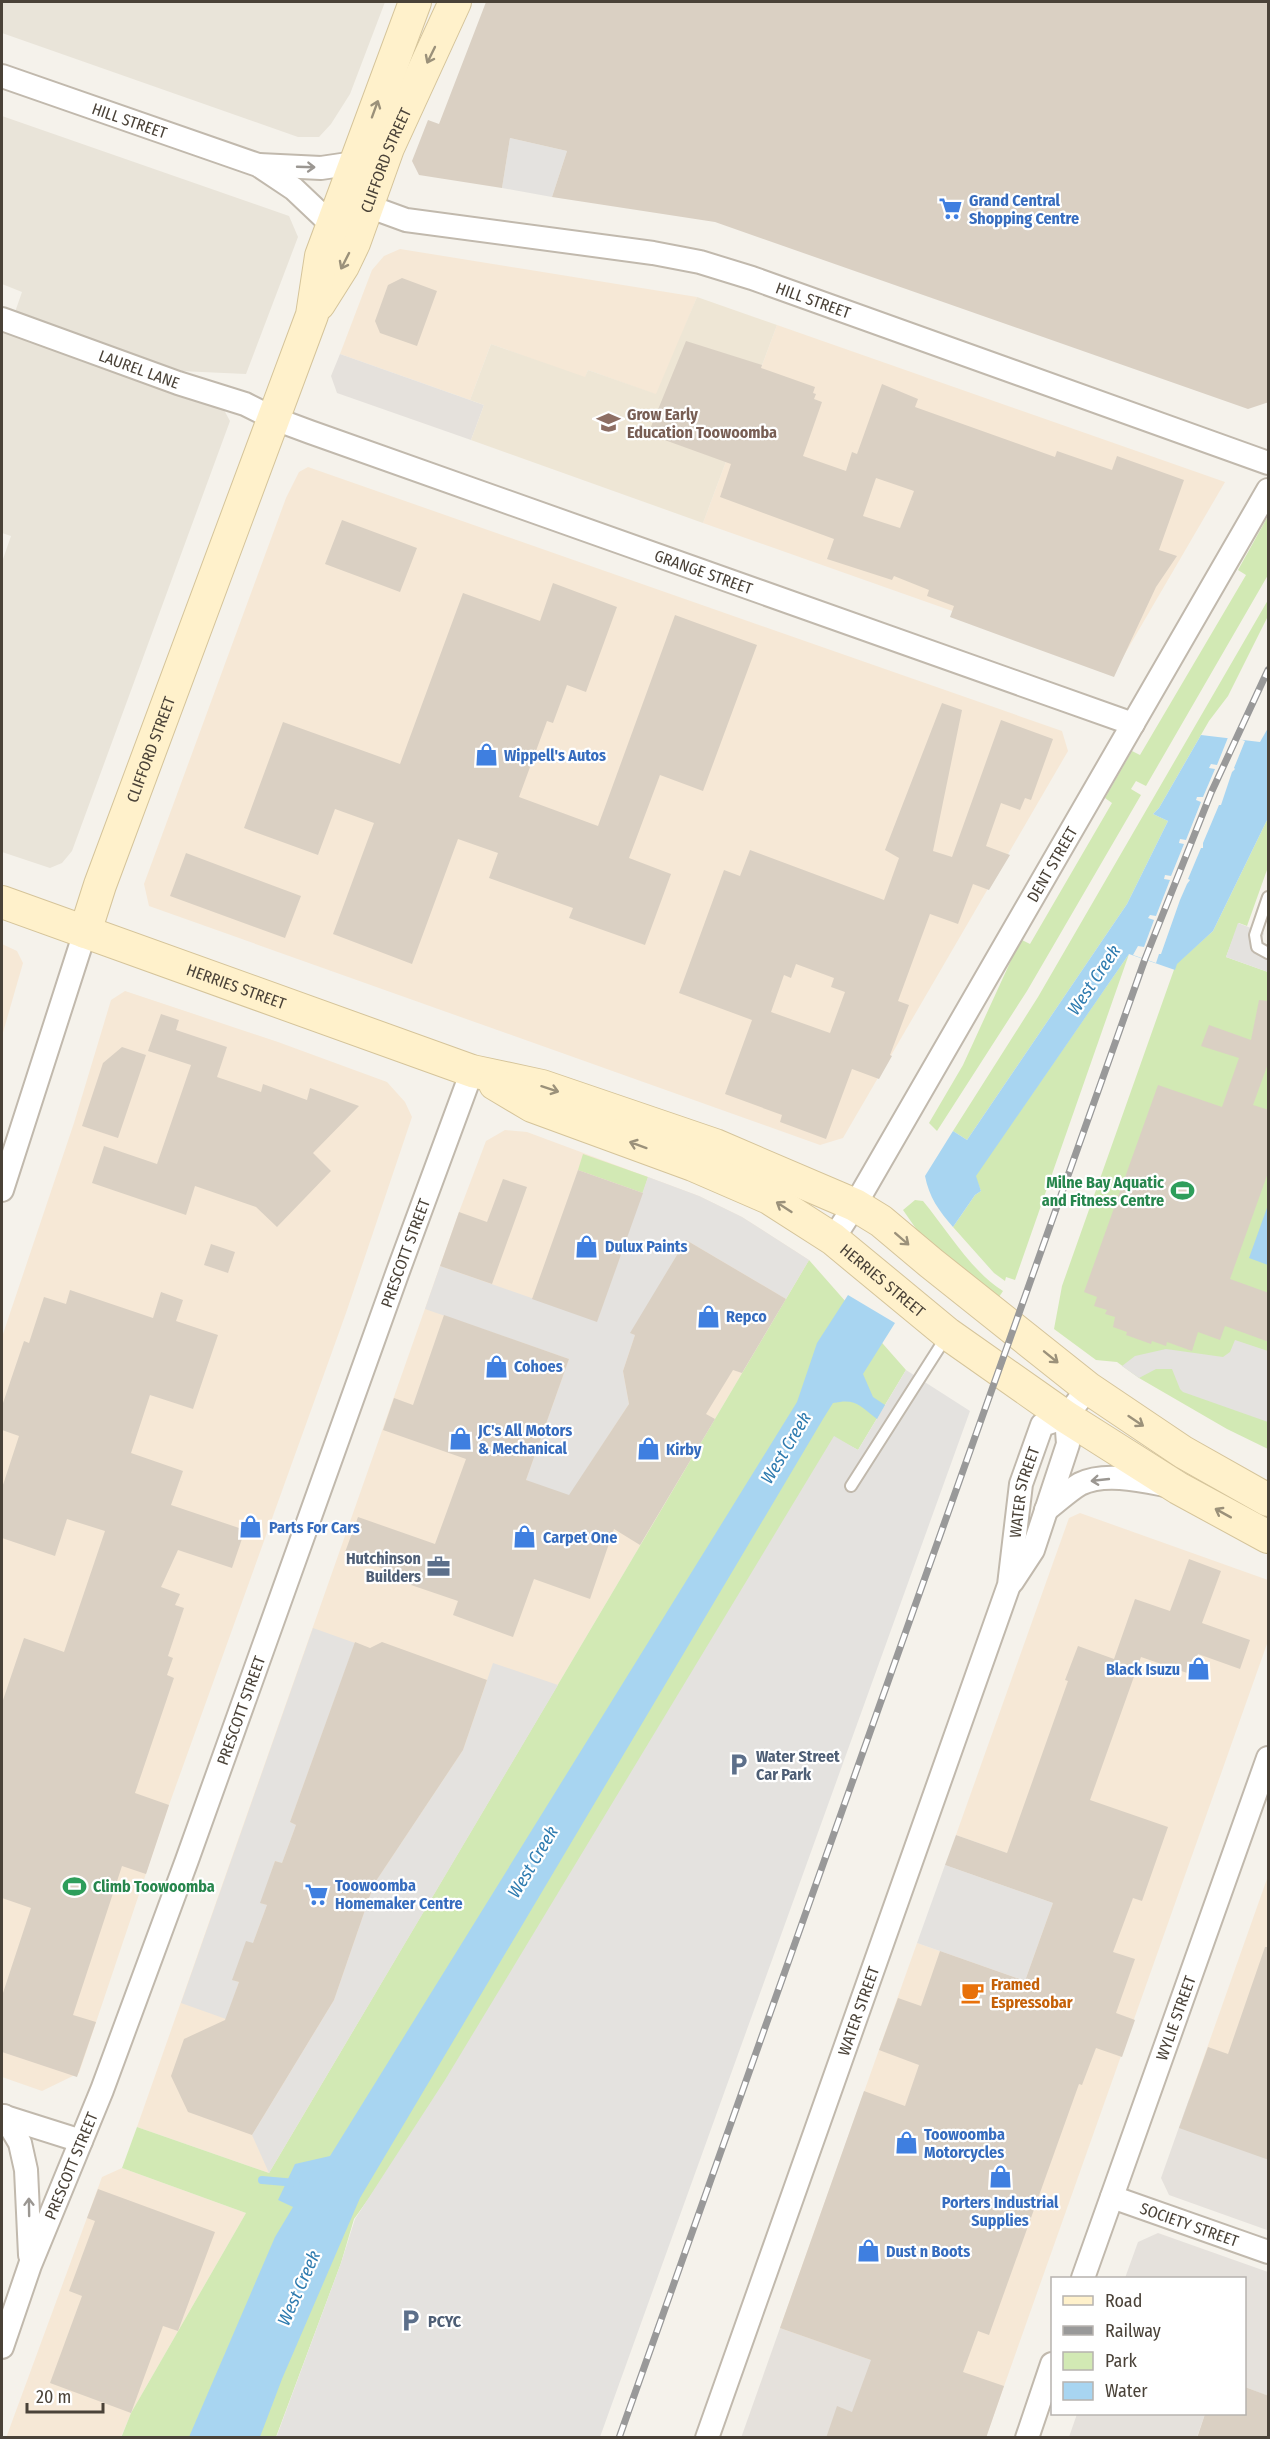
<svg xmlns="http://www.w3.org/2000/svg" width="1270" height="2439" font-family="'Fira Sans Condensed',sans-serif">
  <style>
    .residential { fill: #e9e4d9 }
    .commercial { fill: #f6e8d6 }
    .industrial { fill: #e5e1dc }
    .education { fill: #eee6d5 }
    .green { fill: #d2e9b4 }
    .parking { fill: #e4e2df }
    .water { fill: #a8d5f1 }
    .pier { fill: #f5f2eb }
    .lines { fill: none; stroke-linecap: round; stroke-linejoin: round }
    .stream { stroke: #a8d5f1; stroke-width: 8 }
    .building { fill: #dad0c3; fill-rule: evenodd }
    .lane-casing { stroke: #c1b9ad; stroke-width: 14 }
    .street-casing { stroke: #c1b9ad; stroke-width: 26 }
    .secondary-casing { stroke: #d5c49a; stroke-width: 34 }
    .lane { stroke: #fff; stroke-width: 10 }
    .street { stroke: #fff; stroke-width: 22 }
    .secondary { stroke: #fff1cb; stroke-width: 32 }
    .rail-casing { stroke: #999; stroke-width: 7 }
    .rail { stroke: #fff; stroke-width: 4.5; stroke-dasharray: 14; stroke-linecap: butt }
    .oneway { stroke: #9b917a }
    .oneway2 { stroke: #9b9792 }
    .labels { text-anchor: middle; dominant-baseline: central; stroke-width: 4.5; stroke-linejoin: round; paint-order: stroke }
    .street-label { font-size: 16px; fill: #4a4238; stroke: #fff }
    .shop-label { font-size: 16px; font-weight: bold; fill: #366cbe; stroke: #fff; text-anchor: start }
    .education-label { font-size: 16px; font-weight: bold; fill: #785e54; stroke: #fff; text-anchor: start }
    .leisure-label { font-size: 16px; font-weight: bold; fill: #27864d; stroke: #fff; text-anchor: end }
    .service-label { font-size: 16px; font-weight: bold; fill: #4e5e75; stroke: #fff; text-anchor: start }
    .food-label { font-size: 16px; font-weight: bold; fill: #c56008; stroke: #fff; text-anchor: start }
    .water-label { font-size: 18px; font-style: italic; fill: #2e7baf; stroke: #fff }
  </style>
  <rect width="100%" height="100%" fill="#f5f2eb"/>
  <path class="residential" d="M2,2h383l-35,92 -19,30 -12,13h-21l-296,-104z
    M2,116l287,100 9,21 -52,137 -66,-3 -165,-59 7,-20 -20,-8z
    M2,324l217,77 11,20 -158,430 -10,12 -12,5 -48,-16v-290l9,-26 -9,-3z"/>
  <path class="commercial" d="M400,249l118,19 179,29 -40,98 -69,-25 -3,8 -94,-34 -21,56 -130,-46 32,-84 12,-14z
    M777,325l448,157 -109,187 -413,-146z
    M308,467l754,264 6,20 -225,387 -23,7 -671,-239 -5,-22 142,-386 13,-26z
    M2,944l15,7 6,12 -21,73z
    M125,991l153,51 109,40 18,20 7,15 -66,196 -177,492 -90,268 -37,18 -40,-14v-740l72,-214 37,-123z
    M505,1130l22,2 172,64 43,21 67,43 -540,913 -132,-46 322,-915 27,-71z
    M1080,1513l188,67v61l-282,796 -206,-109 137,-385 108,38 38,-108 -107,-38 113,-317z
    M1268,1876v251l-79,-28z
    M122,2168l124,45 -115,200 -10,24 -115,1 96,-261z"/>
  <path class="industrial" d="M340,354l144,51 -13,35 -134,-47 -6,-17z
    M1189,2099l79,28 -1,103 -98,-35 -8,-17z
    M1158,2233l110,39v124l-23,-9 -1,-109h-119l13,-36z
    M780,2328l108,38 -26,71 -121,1z
    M1077,2414h128l-8,23h-128z"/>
  <path class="education" d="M697,297l80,28 -74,198 -232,-83 13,-35 -14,-5 21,-56 94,33 3,-7 68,24z"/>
  <path class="green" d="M1268,516v59l-122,211 -10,-5 -5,8 10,6 -114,196 -90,140 -8,-8 34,-58 50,-109 9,-16 8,4 82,-141 -7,-5 27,-47 8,4 106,-180 -8,-5z
    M1268,600v16l-40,80 -19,25 -50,87 -6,6 15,7 -41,83 -160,236 -14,-9 85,-134z
    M1268,818v49l-21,59 -8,-3 -13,34 42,15v477l-41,-20 -88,-51 -22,-16 -21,-2 -42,-31 8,-43 114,-322 37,-33z
    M1129,954l-114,326 -9,-3 -1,4 -11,-8 -41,-46 22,-32 6,-4 -6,-15z
    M583,1154l65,23 -5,16 -65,-23z
    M915,1200l8,1c24,29 48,70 80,90l-4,6 -80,-64 -16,-23z
    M809,1260l97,110 -48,80 -15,-8 -391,641 -98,136 -13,44 -65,174 -155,1 10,-25 115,-200 -124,-45 15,-41 132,46z"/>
  <path class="parking" d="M510,138l57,13 -15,46 -50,-9z
    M1238,923l26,10 -3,10 7,3v26l-42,-15z
    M648,1177l51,19 43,21 67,43 -23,39 -100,-59 -55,93 4,2 -12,36 6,33 -49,75 2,29 -56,-28 43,-121 -144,-50 15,-43 157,55z
    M1235,1340l33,11v71l-85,-30 -3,-3 -8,-20h-16l-17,9 -17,-12 13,-10 31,-7 57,8 7,-5z
    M906,1370l64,41 -370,1026 -324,1 65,-175 14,-44 90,-139 389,-644 24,14z
    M313,1628l42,15 -65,179 6,3 -14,38 -7,-2 -14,42 6,2 -14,38 -20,37 6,2 -13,37 -45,-16z
    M493,1663l65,22 -289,488 -17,-38 82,-135 40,-116 89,-134z
    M945,1865l108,38 -28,78 -108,-38z"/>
  <path class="water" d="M1268,728v90l-55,113 -36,33 -2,6 -46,-16 -153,222 5,15 -6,4 -22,32c-14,-16 -24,-30 -28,-51l28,-45 14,9 160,-236 41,-83 -15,-7 6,-6 42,-73 59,7z
    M1268,1205v60l-19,-7z
    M848,1295l47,28 -32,51 10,23 12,8 -8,14c-18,-14 -21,-21 -44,-16l-10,16 -463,779 -78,181 -22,58h-71l86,-200 18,-30 -15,-7 17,-36 35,-8 467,-754 20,-59z"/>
  <path class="pier" d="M1229,735l16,6 -11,27 1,1 -3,3 -11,33h-2l-16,38v5h-2l-13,31 2,1 -3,4 -7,16 -19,54h-2l-3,9 -23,-8 5,-9 6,1 10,-27 -6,-2 2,-3 6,1 14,-36 -6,-1 1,-4 6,1 13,-32 -5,-1 1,-4 6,1 15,-38 -5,-2 1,-3h6l12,-28 -6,-1 2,-4 6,1z"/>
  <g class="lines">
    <path class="stream" d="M262,2180l34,3"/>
  </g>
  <path class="building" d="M486,2h783v400l-21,7 -533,-187 -163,-25 15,-46 -57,-13 -8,50 -83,-13 -7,-14 16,-41 11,4z
    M402,278l35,13 -20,55 -37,-13 -5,-12 13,-36z
    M686,341l76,24 -1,3 54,19 -2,6 3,1 -2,5 8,3 -19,54 43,15 6,-19 5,2 25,-70 36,15 -3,8 140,50 2,-6 55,19 5,-14 67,24 -25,70 18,6 -21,31 -42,90 -164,-60 4,-11 -27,-10 2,-6 -35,-14 -2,4 -65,-21 7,-20 -114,-42 11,-33 -83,-30zM876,478l38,13 -14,37 -37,-12z
    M342,520l75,28 -17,44 -75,-28z
    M553,583l64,24 -31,85 -19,-7 -14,38 -6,-2 -28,76 79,29 77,-211 82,30 -54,146 -43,-16 -31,83 42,16 -26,71 -76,-27 4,-10 -84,-30 9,-25 -40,-14 -46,125 -79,-30 41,-111 -39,-14 -17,46 -74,-27 39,-106 117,42 63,-171 77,28z
    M942,703l20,7 -29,141 19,6 49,-137 52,19 -22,61 -6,-2 -5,12 -19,-7 -15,43 24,9 -21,35 -16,-6 -15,40 -28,-10 -32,87 11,4 -19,50 2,1 -13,23 -27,-10 -26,70 -46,-17 2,-7 -57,-21 27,-74 -73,-27 45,-123 16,6 10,-26 134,50 15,-42 -14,-8zM796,964l38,14 -3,9 14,5 -15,41 -59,-21 13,-37 7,3z
    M186,853l115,43 -16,42 -115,-42z
    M1259,1000l10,1v60l-16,44 16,5v60l-39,109 39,14v49l-44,-16 -5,14 -22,-8 -6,19 -25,-9 -1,4 -14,-5 -1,3 -25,-9 1,-3 -14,-5 2,-10 -10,-3 2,-4 -13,-4 3,-9 -13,-5 74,-207 64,22 17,-49 -38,-12 8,-21 42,15z
    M161,1014l18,6 -3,10 51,17 -10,30 44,15 2,-8 44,16 3,-12 49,18 -46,47 18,18 -54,56 -21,-20 -61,-21 -9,29 -94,-32 12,-37 53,18 34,-99 -43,-14z
    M122,1047l24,8 -28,83 -36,-12 21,-63z
    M578,1170l65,23 -46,129 -65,-23z
    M503,1179l24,8 -35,97 -52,-18 19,-54 28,10z
    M686,1240l100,59 -44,74 -9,-3 -27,44 9,5 -75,126 -26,-16 -24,70 -56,-20 -21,58 -60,-22 5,-14 -47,-16 2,-6 -69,-24 14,-38 77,27 31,-85 -83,-29 11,-32 19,7 31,-90 125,44 -43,121 43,15 60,-91 -6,-33 12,-36 -5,-2z
    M211,1244l24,8 -7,21 -24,-8z
    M70,1290l83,28 8,-26 22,8 -7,21 42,14 -25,74 -43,-14 -19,58 52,18 -12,34 74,25 -13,38 -54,-18 -17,37 19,7 -5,11 9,3 -16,48 5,2 -6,17 7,3 -39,115 34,12 -23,69 -24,-8 -49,149 23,7 -19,55 -75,-25v-56l29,-88 -29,-10v-195l22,-65 40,14 41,-121 -38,-12 -12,37 -53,-18v-50l17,-52 -17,-6v-24l22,-65 5,2 15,-46 22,7z
    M1189,1559l32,12 -19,52 48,17 -10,29 -42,-15 -8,20 -49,-17 -51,143 78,27 -26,74 -9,-3 -20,54 22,7 -19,54 19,7 -13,37 -26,-9 -14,37 -3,-1 -90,251 -11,-4 -15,41 41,14 -18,52h-160l11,-32 15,6 19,-52 -91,-32 84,-237 41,15 14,-41 -40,-15 19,-52 23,8 19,-55 85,30 28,-78 -108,-38 11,-30 51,18 61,-172 -3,-1 13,-34 36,13 21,-60 35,12z
    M355,1642l15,6 12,-6 105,38 -24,70 -89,134 -40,116 -82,135 -64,-23 -17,-36 13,-37 41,-19 14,-38 -7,-2 14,-39 7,2 14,-38 -7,-2 15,-42 7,2 14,-38 -6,-3z
    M1265,1947h4v213l-90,-32 29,-81 20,7z
    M98,2189l117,43 -37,99 -15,-5 -32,87 -81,-30 32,-87 -13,-5 26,-70 -8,-3z
    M1245,2387l24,9v42h-72l8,-24h40z"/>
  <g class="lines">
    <defs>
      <path id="lane" d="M1268,897l-13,38 2,12 11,6
        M851,1486l95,-149"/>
      <g id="street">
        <path id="s1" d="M2,76l256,89 36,24 38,36"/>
        <path d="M259,165l62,3 34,-5"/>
        <path id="s2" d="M354,201l52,19 247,33 47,9 52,16 516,185"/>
        <path id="s3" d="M2,319l176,64 67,21 30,15 35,13 823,292"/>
        <path d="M2,1190l83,-258"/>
        <path id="s4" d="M833,1239l22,-34 413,-715"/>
        <path d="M1046,1510c11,-8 22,-19 34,-26 24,-12 60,-4 85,1"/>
        <path d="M1012,1582l21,-32 35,-106 -2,-27"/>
        <path d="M2,2116l79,25"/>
        <path d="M4,2116l16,27 6,27 4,85"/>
        <path id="s5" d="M1112,2197l156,55"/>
        <path id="s6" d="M1083,2278l185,-520"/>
        <path id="s7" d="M2,2347l28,-82 72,-175 85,-230 210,-586 75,-203"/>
        <path id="s8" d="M707,2438l302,-853 12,-101 21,-59 24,-8 22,-29"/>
        <path d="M1027,2438l25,-74"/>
      </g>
      <g id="secondary">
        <path id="s9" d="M319,304l24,-38 11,-23 34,-95 67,-146"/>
        <path id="s10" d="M2,902l470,169 70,15 173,59 140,60 26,16 50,42 157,125 95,64 85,48"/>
        <path id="s11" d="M85,932l15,-47 212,-570 9,-59 94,-254"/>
        <path id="s12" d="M495,1084l37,22 161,59 76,33 64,41 115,95 118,83 112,71 90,49"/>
      </g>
    </defs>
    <use href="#lane" class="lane-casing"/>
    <use href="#street" class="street-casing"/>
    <use href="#secondary" class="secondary-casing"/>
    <use href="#lane" class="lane"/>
    <use href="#street" class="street"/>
    <use href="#secondary" class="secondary"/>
    <defs>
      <path id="rail" d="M619,2438l526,-1479 66,-166 57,-123"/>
    </defs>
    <use href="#rail" class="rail-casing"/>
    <use href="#rail" class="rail"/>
  </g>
  <defs><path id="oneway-shaft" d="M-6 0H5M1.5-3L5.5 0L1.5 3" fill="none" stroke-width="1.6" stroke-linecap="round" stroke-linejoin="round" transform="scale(1.5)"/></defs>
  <g class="oneway">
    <use href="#oneway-shaft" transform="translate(431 55) rotate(116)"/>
    <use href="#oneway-shaft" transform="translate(375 109) rotate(-70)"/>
    <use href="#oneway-shaft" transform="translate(345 261) rotate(117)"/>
    <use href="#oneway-shaft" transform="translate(550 1089) rotate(18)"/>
    <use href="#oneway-shaft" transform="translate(638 1145) rotate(-160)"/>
    <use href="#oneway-shaft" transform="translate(784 1207) rotate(-147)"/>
    <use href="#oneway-shaft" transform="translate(902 1239) rotate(41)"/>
    <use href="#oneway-shaft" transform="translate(1051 1357) rotate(39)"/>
    <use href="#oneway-shaft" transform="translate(1136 1421) rotate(34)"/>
    <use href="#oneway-shaft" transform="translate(1223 1513) rotate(-151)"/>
  </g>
  <g class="oneway2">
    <use href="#oneway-shaft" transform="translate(306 167) rotate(2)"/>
    <use href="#oneway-shaft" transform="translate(1100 1480) rotate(174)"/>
    <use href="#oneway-shaft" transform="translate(29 2207) rotate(-91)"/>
  </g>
  <defs>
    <symbol id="supermarket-bare" viewBox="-9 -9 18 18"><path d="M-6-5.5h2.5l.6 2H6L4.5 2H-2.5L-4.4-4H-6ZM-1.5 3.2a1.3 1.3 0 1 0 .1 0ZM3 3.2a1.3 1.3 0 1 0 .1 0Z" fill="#3f7fe0" stroke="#fff" stroke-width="2.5" paint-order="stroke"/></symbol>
    <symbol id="school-bare" viewBox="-9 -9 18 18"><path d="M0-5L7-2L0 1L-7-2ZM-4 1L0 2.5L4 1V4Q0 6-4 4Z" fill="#8d6e63" stroke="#fff" stroke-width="2.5" paint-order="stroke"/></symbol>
    <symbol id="shop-bare" viewBox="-9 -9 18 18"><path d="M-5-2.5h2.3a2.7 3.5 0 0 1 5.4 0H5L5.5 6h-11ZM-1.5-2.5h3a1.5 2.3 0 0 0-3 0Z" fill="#3f7fe0" stroke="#fff" stroke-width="2.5" paint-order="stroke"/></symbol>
    <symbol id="stadium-bare" viewBox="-9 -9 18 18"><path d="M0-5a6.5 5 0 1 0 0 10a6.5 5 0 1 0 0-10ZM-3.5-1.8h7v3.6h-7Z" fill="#2e9e5b" stroke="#fff" stroke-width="2.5" paint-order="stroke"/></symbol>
    <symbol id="office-bare" viewBox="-9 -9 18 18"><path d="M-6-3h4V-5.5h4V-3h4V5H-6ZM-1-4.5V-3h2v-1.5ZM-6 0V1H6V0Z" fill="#5c6f8a" stroke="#fff" stroke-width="2.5" paint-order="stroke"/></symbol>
    <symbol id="parking-bare" viewBox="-9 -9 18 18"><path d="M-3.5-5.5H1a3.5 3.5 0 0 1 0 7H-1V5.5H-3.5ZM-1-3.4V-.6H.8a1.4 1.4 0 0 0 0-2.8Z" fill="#5c6f8a" stroke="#fff" stroke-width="2.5" paint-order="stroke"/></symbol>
    <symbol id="cafe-bare" viewBox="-9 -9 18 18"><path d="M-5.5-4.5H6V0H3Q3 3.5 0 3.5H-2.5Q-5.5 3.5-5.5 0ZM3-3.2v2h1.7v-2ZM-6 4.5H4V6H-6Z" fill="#e8710a" stroke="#fff" stroke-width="2.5" paint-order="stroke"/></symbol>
  </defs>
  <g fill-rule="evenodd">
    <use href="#supermarket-bare" x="934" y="192" width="33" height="33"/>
    <use href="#school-bare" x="592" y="406" width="33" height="33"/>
    <use href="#shop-bare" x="470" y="738" width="33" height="33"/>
    <use href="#stadium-bare" x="1166" y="1174" width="33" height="33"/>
    <use href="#shop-bare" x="570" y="1230" width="33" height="33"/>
    <use href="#shop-bare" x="692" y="1300" width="33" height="33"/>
    <use href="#shop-bare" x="480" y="1350" width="33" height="33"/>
    <use href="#shop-bare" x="444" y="1422" width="33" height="33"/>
    <use href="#shop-bare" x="632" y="1432" width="33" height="33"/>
    <use href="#shop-bare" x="234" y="1510" width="33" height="33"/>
    <use href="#shop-bare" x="508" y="1520" width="33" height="33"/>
    <use href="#office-bare" x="422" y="1550" width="33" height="33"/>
    <use href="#shop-bare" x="1182" y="1652" width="33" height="33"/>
    <use href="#parking-bare" x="722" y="1748" width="33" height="33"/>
    <use href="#stadium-bare" x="58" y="1870" width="33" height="33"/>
    <use href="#supermarket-bare" x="300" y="1878" width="33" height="33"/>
    <use href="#cafe-bare" x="956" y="1976" width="33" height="33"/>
    <use href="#shop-bare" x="890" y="2126" width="33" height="33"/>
    <use href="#shop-bare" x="984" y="2160" width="33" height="33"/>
    <use href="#shop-bare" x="852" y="2234" width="33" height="33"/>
    <use href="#parking-bare" x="394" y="2304" width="33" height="33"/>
  </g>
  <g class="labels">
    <g class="street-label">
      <text stroke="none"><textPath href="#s1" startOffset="135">HILL STREET</textPath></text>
      <text stroke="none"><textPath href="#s9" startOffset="159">CLIFFORD STREET</textPath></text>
      <text stroke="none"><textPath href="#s2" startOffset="472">HILL STREET</textPath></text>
      <text stroke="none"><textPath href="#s3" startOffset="146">LAUREL LANE</textPath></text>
      <text stroke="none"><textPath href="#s3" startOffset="746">GRANGE STREET</textPath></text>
      <text stroke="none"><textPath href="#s11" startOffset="194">CLIFFORD STREET</textPath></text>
      <text stroke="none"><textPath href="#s4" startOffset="434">DENT STREET</textPath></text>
      <text stroke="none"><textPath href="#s10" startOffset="249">HERRIES STREET</textPath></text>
      <text stroke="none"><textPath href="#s7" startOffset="1166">PRESCOTT STREET</textPath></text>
      <text stroke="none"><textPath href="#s12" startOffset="438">HERRIES STREET</textPath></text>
      <text stroke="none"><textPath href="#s8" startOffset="999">WATER STREET</textPath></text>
      <text stroke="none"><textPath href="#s7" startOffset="680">PRESCOTT STREET</textPath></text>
      <text stroke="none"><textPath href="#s8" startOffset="453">WATER STREET</textPath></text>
      <text stroke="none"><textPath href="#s6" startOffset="276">WYLIE STREET</textPath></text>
      <text stroke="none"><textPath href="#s7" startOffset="194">PRESCOTT STREET</textPath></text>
      <text stroke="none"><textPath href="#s5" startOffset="82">SOCIETY STREET</textPath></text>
    </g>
    <g class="shop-label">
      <text x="969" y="200">Grand Central<tspan x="969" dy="18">Shopping Centre</tspan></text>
      <text x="504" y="755">Wippell's Autos</text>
      <text x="605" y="1246">Dulux Paints</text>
      <text x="726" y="1316">Repco</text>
      <text x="514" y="1366">Cohoes</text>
      <text x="478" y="1430">JC's All Motors<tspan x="478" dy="18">&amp; Mechanical</tspan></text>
      <text x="666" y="1449">Kirby</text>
      <text x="269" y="1527">Parts For Cars</text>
      <text x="543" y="1537">Carpet One</text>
      <text x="1180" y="1669" text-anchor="end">Black Isuzu</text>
      <text x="335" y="1885">Toowoomba<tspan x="335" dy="18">Homemaker Centre</tspan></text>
      <text x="924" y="2134">Toowoomba<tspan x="924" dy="18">Motorcycles</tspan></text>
      <text x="1000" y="2202" text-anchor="middle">Porters Industrial<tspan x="1000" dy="18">Supplies</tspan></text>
      <text x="886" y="2251">Dust n Boots</text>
    </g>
    <g class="education-label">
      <text x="627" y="414">Grow Early<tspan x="627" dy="18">Education Toowoomba</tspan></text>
    </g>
    <g class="leisure-label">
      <text x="1164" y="1182">Milne Bay Aquatic<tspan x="1164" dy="18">and Fitness Centre</tspan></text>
      <text x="93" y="1886" text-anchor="start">Climb Toowoomba</text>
    </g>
    <g class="service-label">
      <text x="421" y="1558" text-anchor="end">Hutchinson<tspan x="421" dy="18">Builders</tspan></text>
      <text x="756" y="1756">Water Street<tspan x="756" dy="18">Car Park</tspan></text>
      <text x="428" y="2321">PCYC</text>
    </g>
    <g class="food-label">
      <text x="991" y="1984">Framed<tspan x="991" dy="18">Espressobar</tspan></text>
    </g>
    <g class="water-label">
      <text transform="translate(1094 980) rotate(-56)">West Creek</text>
      <text transform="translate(786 1448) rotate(-59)">West Creek</text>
      <text transform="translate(533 1862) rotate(-59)">West Creek</text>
      <text transform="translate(299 2288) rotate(-66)">West Creek</text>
    </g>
  </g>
  <rect width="1270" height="2439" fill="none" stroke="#4a4238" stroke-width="6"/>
  <rect x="1051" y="2277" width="195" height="138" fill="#ffffff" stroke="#b7b3af" stroke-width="1.5"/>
  <rect x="1063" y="2296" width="30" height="9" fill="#fff1cb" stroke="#b7b3af" stroke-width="1.5"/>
  <text x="1105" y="2307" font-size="18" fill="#4a4238">Road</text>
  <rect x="1063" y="2326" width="30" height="9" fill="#999999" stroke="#b7b3af" stroke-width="1.5"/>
  <text x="1105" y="2337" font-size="18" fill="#4a4238">Railway</text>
  <rect x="1063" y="2352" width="30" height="18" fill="#d2e9b4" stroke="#b7b3af" stroke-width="1.5"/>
  <text x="1105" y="2367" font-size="18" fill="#4a4238">Park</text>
  <rect x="1063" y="2382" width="30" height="18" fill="#a8d5f1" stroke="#b7b3af" stroke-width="1.5"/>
  <text x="1105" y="2397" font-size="18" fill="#4a4238">Water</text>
  <path d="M27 2403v9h76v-9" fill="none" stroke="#4a4238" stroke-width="3"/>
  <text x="36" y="2403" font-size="18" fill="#4a4238" stroke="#ffffff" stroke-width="4.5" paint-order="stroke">20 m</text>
</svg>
